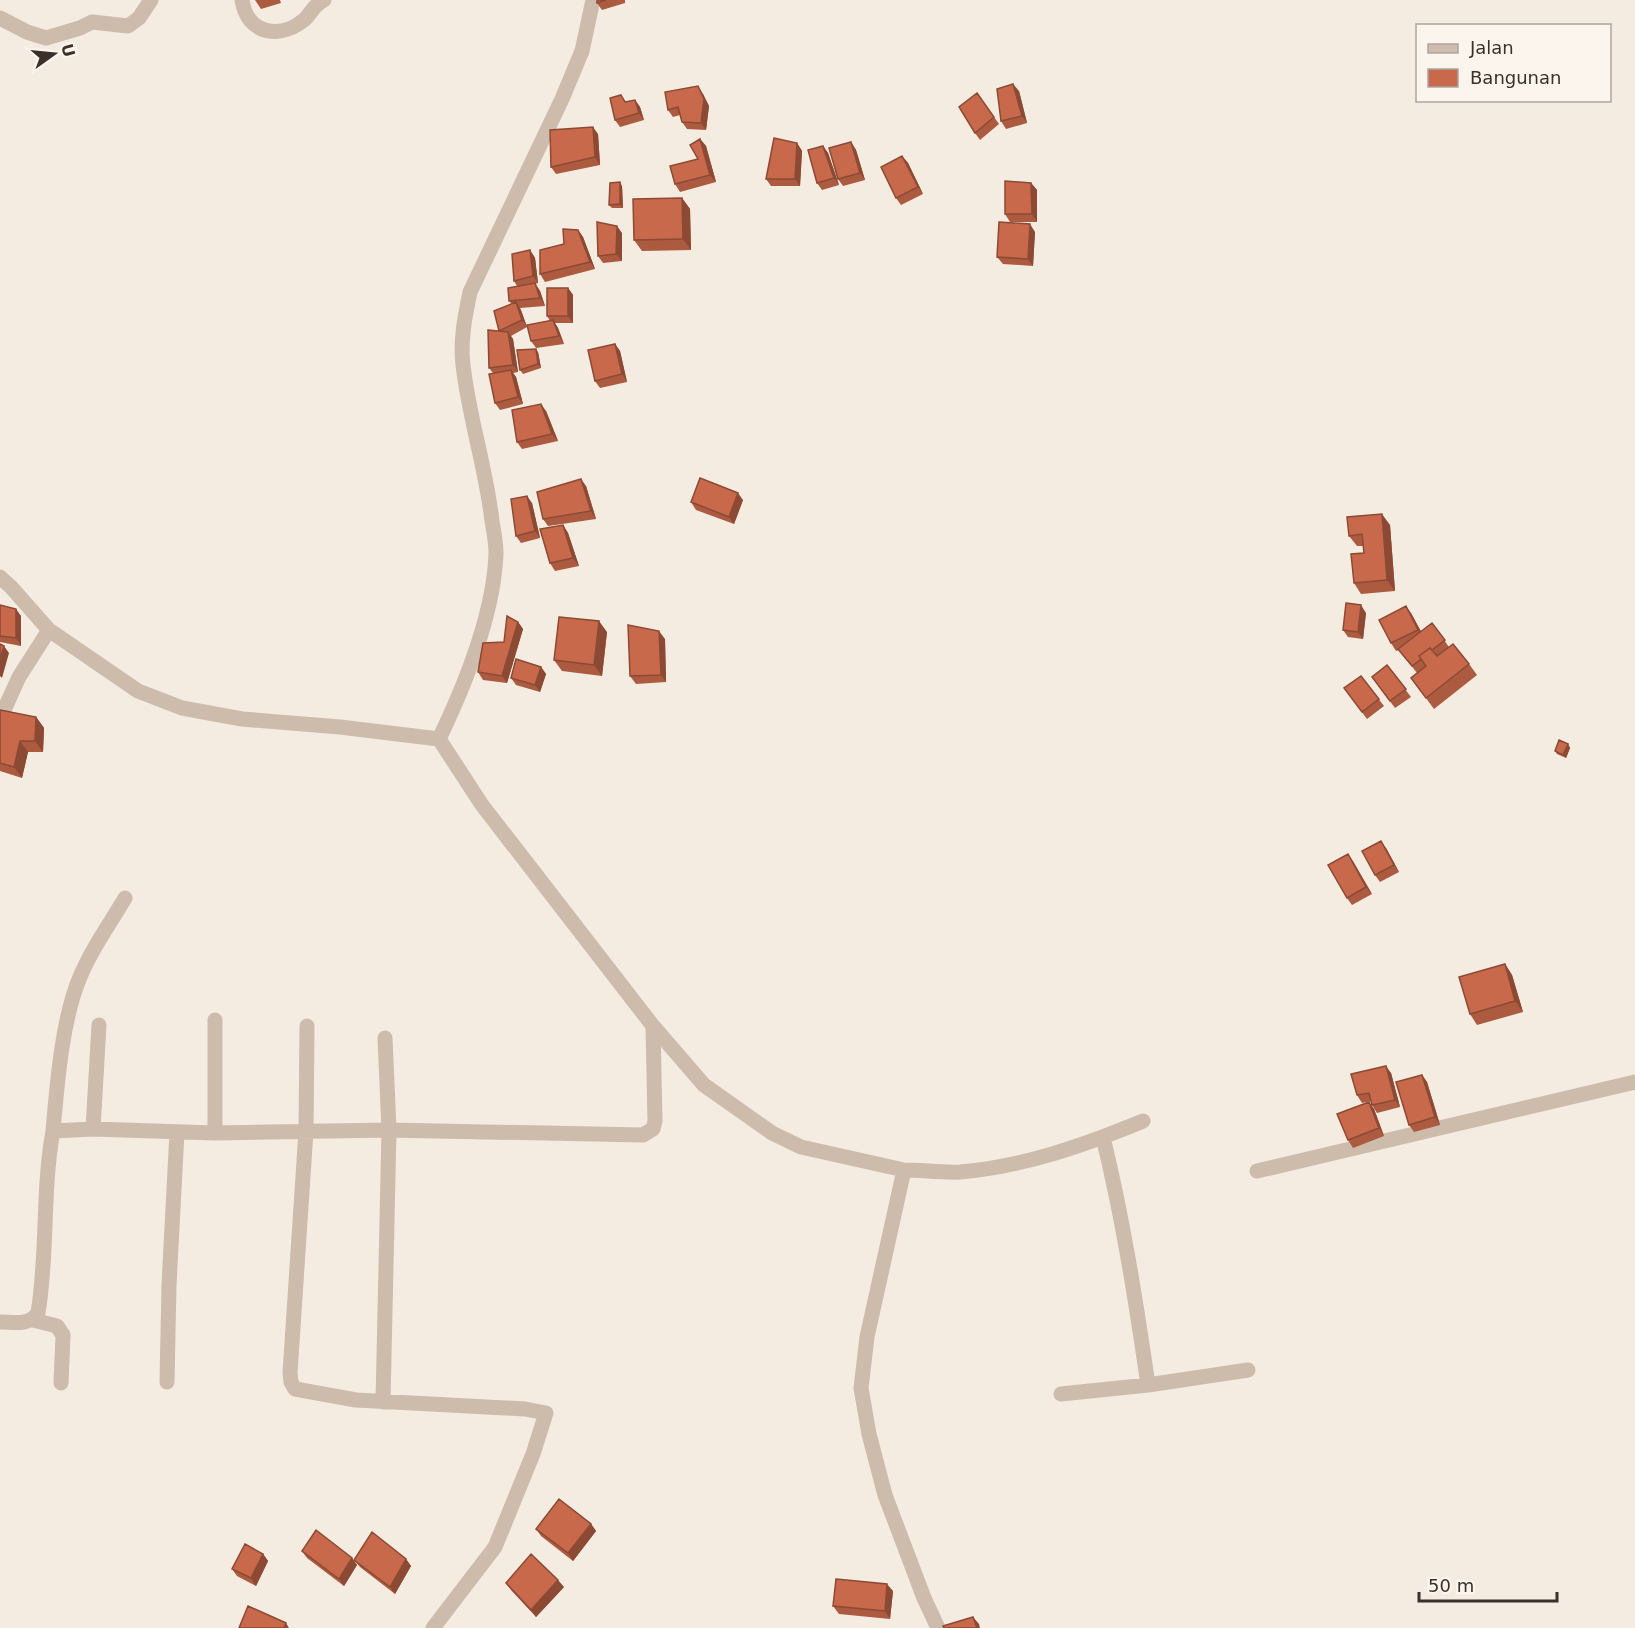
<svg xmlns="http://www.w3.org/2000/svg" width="1635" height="1628" font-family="'DejaVu Sans',sans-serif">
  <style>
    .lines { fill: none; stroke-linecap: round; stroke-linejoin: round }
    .street { stroke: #cdbbac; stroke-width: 15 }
    .wall { fill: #ac5a40 }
    .shaded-wall { fill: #8c4a34 }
    .building { fill: #c8694b; stroke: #8c4a34; stroke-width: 1.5 }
  </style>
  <rect width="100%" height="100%" fill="#f4ebe1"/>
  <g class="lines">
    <path class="street" d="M242,0c5,34 37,40 62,20 7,-6 10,-16 20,-20
      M0,18l27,14 19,6 34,-10 12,-6 36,4 11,-8 12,-18
      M0,577l11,10 38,43 89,61 44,17 60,11 98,8 99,12c26,-54 55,-126 57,-186 0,-10 -2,-21 -4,-32 -6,-53 -23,-103 -29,-156 -3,-25 2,-49 7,-73l92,-193 20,-48 11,-51
      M0,719l19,-42 30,-47
      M439,739l43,66 171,221 51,59 68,48 29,14 103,23
      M307,1026l-1,105 -16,242 1,9 4,7 61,11 169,9 21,4 -13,41 -38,93 -62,81
      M93,1129l6,-104
      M53,1131c4,-46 9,-112 27,-154 11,-28 30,-53 45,-79
      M215,1133v-113
      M1103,1137c20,82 33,165 45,248
      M1257,1171l378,-89
      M33,1320l24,6 6,9 -2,48
      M0,1322c14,0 29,4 38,-9 10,-60 4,-122 15,-182l40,-2 122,4 174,-3 254,5 10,-6 2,-8 -2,-95
      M167,1382l2,-97 8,-153
      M1061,1394l87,-9 100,-15
      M383,1402l6,-272 -4,-92
      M938,1628l-14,-30 -39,-103 -16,-61 -8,-46 6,-51 37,-167c18,0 38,3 56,2 63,-5 125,-27 183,-51"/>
  </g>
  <path class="wall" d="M255,0h25l1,3 -20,6z
    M597,0h28v3l-23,7 -5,-7z
    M1019,91l8,32 -21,6 -5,-8z
    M977,93l22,31 -19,16 -5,-7z
    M703,94l6,12 -3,24 -19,-1 -5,-7 -2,-7 -7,2 -5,-7z
    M621,95l5,7 9,-2 5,7 4,13 -24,7 -5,-7z
    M598,134l2,31 -44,9 -5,-7z
    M700,139l6,7 10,36 -36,10 -5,-8 23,-25z
    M851,142l5,8 9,30 -22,6 -5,-7z
    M797,143l5,8 -2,35h-29l-5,-7z
    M823,146l5,7 11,32 -17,5 -5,-7z
    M902,156l6,7 15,31 -22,11 -5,-7z
    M1031,183l6,7v32h-27l-5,-8z
    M622,186l1,22h-11l-3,-3z
    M682,198l8,11 1,41 -49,1 -8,-11z
    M578,230l5,7 12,32 -50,13 -5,-8 24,-30z
    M1035,232l-2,34 -30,-2 -6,-7z
    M622,233v28l-19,2 -5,-7z
    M530,250l5,8 3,25 -3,1 5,7 5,15 -25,2 7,19 -16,9 2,3 5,33 -5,1 3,4 7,27 -23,6 -5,-7 -2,-30 -4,-5 10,-37 13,-27 -3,-3 8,-15 -3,-5z
    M568,288l5,7v28h-18l3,5 6,16 -28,4 -5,-7 19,-20 -3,-5z
    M615,344l5,7 7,31 -27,6 -5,-7z
    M538,352l3,16 -18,6 -3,-4z
    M546,411l12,30 -36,8 -5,-7z
    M586,486l10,33 -48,7 -5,-7z
    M743,500l-9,24 -38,-14 -5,-8z
    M532,503l8,35 -19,5 -5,-7z
    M563,525l5,8 11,33 -24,5 -5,-8z
    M1390,525l5,66 -34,3 -7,-11 10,-30 -1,-7h-6l-8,-10z
    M0,605l21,11v30l-21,-4z
    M1366,613l-3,26 -15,-2 -5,-7z
    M1411,613l10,19 11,-9 17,24 20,17 8,11 -43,34 -23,-31 6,-5 -18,-23 -3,1 -5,-8z
    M518,622l5,7 -16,54 -24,-3 -5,-8 26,-30z
    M607,632l-5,44 -40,-5 -8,-11z
    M665,639l1,43 -30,2 -6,-8z
    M1387,665l24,32 -16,11 -23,-31z
    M541,667l5,7 -6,18 -24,-7 -5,-7z
    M1361,676l23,30 -17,13 -23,-31z
    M0,710l36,7 8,11 -1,24h-15l-6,26 -22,-7z
    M1568,744l2,4 -4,10 -9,-4 -2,-3z
    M1386,848l13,24 -19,10 -5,-7z
    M1348,854l24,40 -20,11 -5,-7z
    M1505,964l7,11 11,37 -46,13 -7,-11z
    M1391,1073l9,34 -23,6 -5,-8 -1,-4 -9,2 -5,-8z
    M1422,1075l5,7 13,43 -26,7 -5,-7z
    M1369,1102l5,7 10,27 -31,12 -5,-8z
    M591,1524l5,7 -23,30 -32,-25 -5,-7z
    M302,1551l50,7 5,7 -13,21 -37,-28z
    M263,1554l5,7 -12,25 -19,-10 -5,-7z
    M406,1559l5,7 -16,28 -35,-27 -6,-7z
    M506,1583l58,4 -28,30 -25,-27z
    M893,1591l-3,28 -51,-5 -6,-8z"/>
  <path class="shaded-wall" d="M1013,84l6,7 8,32 -5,-7z
    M698,86l5,8 6,12 -3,24 -5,-7z
    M635,100l5,7 4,13 -5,-7z
    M593,127l5,7 2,31 -5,-8z
    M700,139l6,7 10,36 -6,-7z
    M851,142l5,8 9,30 -5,-7z
    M797,143l5,8 -2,35 -5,-7z
    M823,146l5,7 11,32 -5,-7z
    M902,156l6,7 15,31 -5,-7z
    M620,182l2,4 1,22 -3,-4z
    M1031,183l6,7v32l-5,-8z
    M682,198l8,11 1,41 -8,-11z
    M1030,224l5,8 -2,34 -5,-7z
    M617,226l5,7v28l-6,-7z
    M578,230l5,7 12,32 -5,-7z
    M530,250l5,8 3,25 -5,-7z
    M535,283l5,8 5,15 -5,-8z
    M568,288l5,7v28l-5,-7z
    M516,302l5,8 6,17 -5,-7z
    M553,320l5,8 6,16 -5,-8z
    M508,332l5,7 5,33 -5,-7z
    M615,344l5,7 7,31 -5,-8z
    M536,349l2,3 3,16 -3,-4z
    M511,370l5,7 7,27 -5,-7z
    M541,404l5,7 12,30 -6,-7z
    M581,479l5,7 10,33 -5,-8z
    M738,493l5,7 -9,24 -5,-7z
    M527,496l5,7 8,35 -5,-7z
    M1382,514l8,11 5,66 -8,-11z
    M563,525l5,8 11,33 -6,-8z
    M1361,605l5,8 -3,26 -5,-7z
    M1406,606l5,7 13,24 -6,-7z
    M16,609l5,7v30l-5,-8z
    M599,621l8,11 -5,44 -8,-11z
    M518,622l5,7 -16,54 -5,-7z
    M659,631l6,8 1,43 -5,-7z
    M4,646l5,7 -7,25 -2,-2v-17z
    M541,667l5,7 -6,18 -5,-7z
    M36,717l8,11 -1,24 -8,-11z
    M20,741l8,11 -6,26 -8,-11z
    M1568,744l2,4 -4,10 -3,-3z
    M1381,841l5,7 13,24 -5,-7z
    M1348,854l5,7 19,33 -6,-7z
    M1505,964l7,11 11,37 -8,-11z
    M1386,1066l5,7 9,34 -5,-7z
    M1422,1075l5,7 13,43 -5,-8z
    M1369,1102l5,7 10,27 -5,-8z
    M591,1524l5,7 -23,30 -5,-8z
    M263,1554l5,7 -12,25 -5,-8z
    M352,1558l5,7 -13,21 -5,-7z
    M406,1559l5,7 -16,28 -5,-7z
    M558,1580l6,7 -28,30 -5,-7z
    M887,1584l6,7 -3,28 -5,-8z
    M973,1617l6,7 1,4h-3z
    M286,1623l3,5h-5z"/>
  <path class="building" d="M597,0h9l-9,3z
    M1013,84l9,32 -21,5 -4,-32z
    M698,86l6,13 -3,24 -19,-1 -4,-15 -10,3 -3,-18z
    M977,93l17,24 -19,16 -16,-26z
    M621,95l4,7 10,-2 4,13 -24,7 -5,-22z
    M593,127l2,30 -44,10 -1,-37z
    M774,138l23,5 -2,36h-29z
    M700,139l10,36 -35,9 -5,-18 28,-7 -8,-14z
    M851,142l9,31 -22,6 -9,-31z
    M823,146l11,32 -17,5 -9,-33z
    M902,156l16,31 -22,11 -15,-31z
    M1005,181l26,2 1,31h-27z
    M620,182v22l-11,1 1,-22z
    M682,198l1,41 -49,1 -1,-41z
    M597,222l20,4 -1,28 -18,2z
    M999,222l31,2 -2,35 -31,-2z
    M563,229l15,1 12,32 -50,12v-24l24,-6z
    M530,250l3,26 -19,5 -2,-27z
    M535,283l5,15 -31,3 -1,-13z
    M547,288h21v28h-21z
    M516,302l6,18 -23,11 -5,-20z
    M553,320l6,16 -28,5 -4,-16z
    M488,330l20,2 5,33 -24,3z
    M615,344l7,30 -27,7 -7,-31z
    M536,349l2,15 -18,6 -3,-20z
    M511,370l7,27 -23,6 -6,-29z
    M541,404l11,30 -35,8 -5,-32z
    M700,478l38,15 -9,24 -38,-15z
    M581,479l10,32 -48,8 -6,-27z
    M527,496l8,35 -19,5 -5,-37z
    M1382,514l5,66 -33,3 -3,-29 13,-1 -2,-19 -13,2 -2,-19z
    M563,525l10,33 -23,5 -10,-34z
    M1346,603l15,2 -3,27 -15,-2z
    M0,605l16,4v29l-16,-2z
    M1406,606l12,24 -27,13 -12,-23z
    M507,616l11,6 -16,54 -24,-4 5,-29 21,-1z
    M559,617l40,4 -5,44 -40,-5z
    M1432,623l13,17 -13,10 -2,-2 -11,8 2,3 -9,7 -14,-17z
    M628,625l31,6 2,44 -31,1z
    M0,644l4,2 -4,13z
    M1453,644l16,20 -43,34 -15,-20 15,-12 -7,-10 11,-8 7,8z
    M516,659l25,8 -6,18 -24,-7z
    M1387,665l19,24 -16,12 -18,-24z
    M1361,676l18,23 -17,13 -18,-24z
    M0,710l36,7 -1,24h-15l-6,26 -14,-4z
    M1559,740l9,4 -5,11 -8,-4z
    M1381,841l13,24 -19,10 -13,-24z
    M1348,854l18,33 -19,11 -19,-33z
    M1505,964l10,37 -45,13 -11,-37z
    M1386,1066l9,34 -23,5 -3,-12 -12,2 -6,-21z
    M1422,1075l13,42 -26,8 -13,-43z
    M1369,1102l10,26 -31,12 -11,-26z
    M559,1499l32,25 -23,29 -32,-24z
    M316,1530l36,28 -13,21 -37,-28z
    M372,1532l34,27 -16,28 -36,-27z
    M245,1544l18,10 -12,24 -19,-9z
    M531,1554l27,26 -27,30 -25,-27z
    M836,1579l51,5 -2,27 -52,-5z
    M248,1606l38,17 -2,5h-45z
    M973,1617l4,11h-33l-1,-2z"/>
  <rect x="1416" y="24" width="195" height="78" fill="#fbf5ee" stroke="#aea6a0" stroke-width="1.5"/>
  <rect x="1428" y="44" width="30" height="9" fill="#cdbbac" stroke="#aea6a0" stroke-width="1.5"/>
  <text x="1470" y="54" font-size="18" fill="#3b302b">Jalan</text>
  <rect x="1428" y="69" width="30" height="18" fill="#c8694b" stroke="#aea6a0" stroke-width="1.5"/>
  <text x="1470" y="84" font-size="18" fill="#3b302b">Bangunan</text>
  <g transform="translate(54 54) rotate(75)" stroke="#fbf5ee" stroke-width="4.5" paint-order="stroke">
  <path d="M0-4.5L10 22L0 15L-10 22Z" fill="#3b302b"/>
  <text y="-9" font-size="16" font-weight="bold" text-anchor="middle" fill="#3b302b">U</text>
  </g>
  <path d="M1419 1592v9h138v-9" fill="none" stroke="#3b302b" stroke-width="3"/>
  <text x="1428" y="1592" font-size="18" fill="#3b302b" stroke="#fbf5ee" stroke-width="4.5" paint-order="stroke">50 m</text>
</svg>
